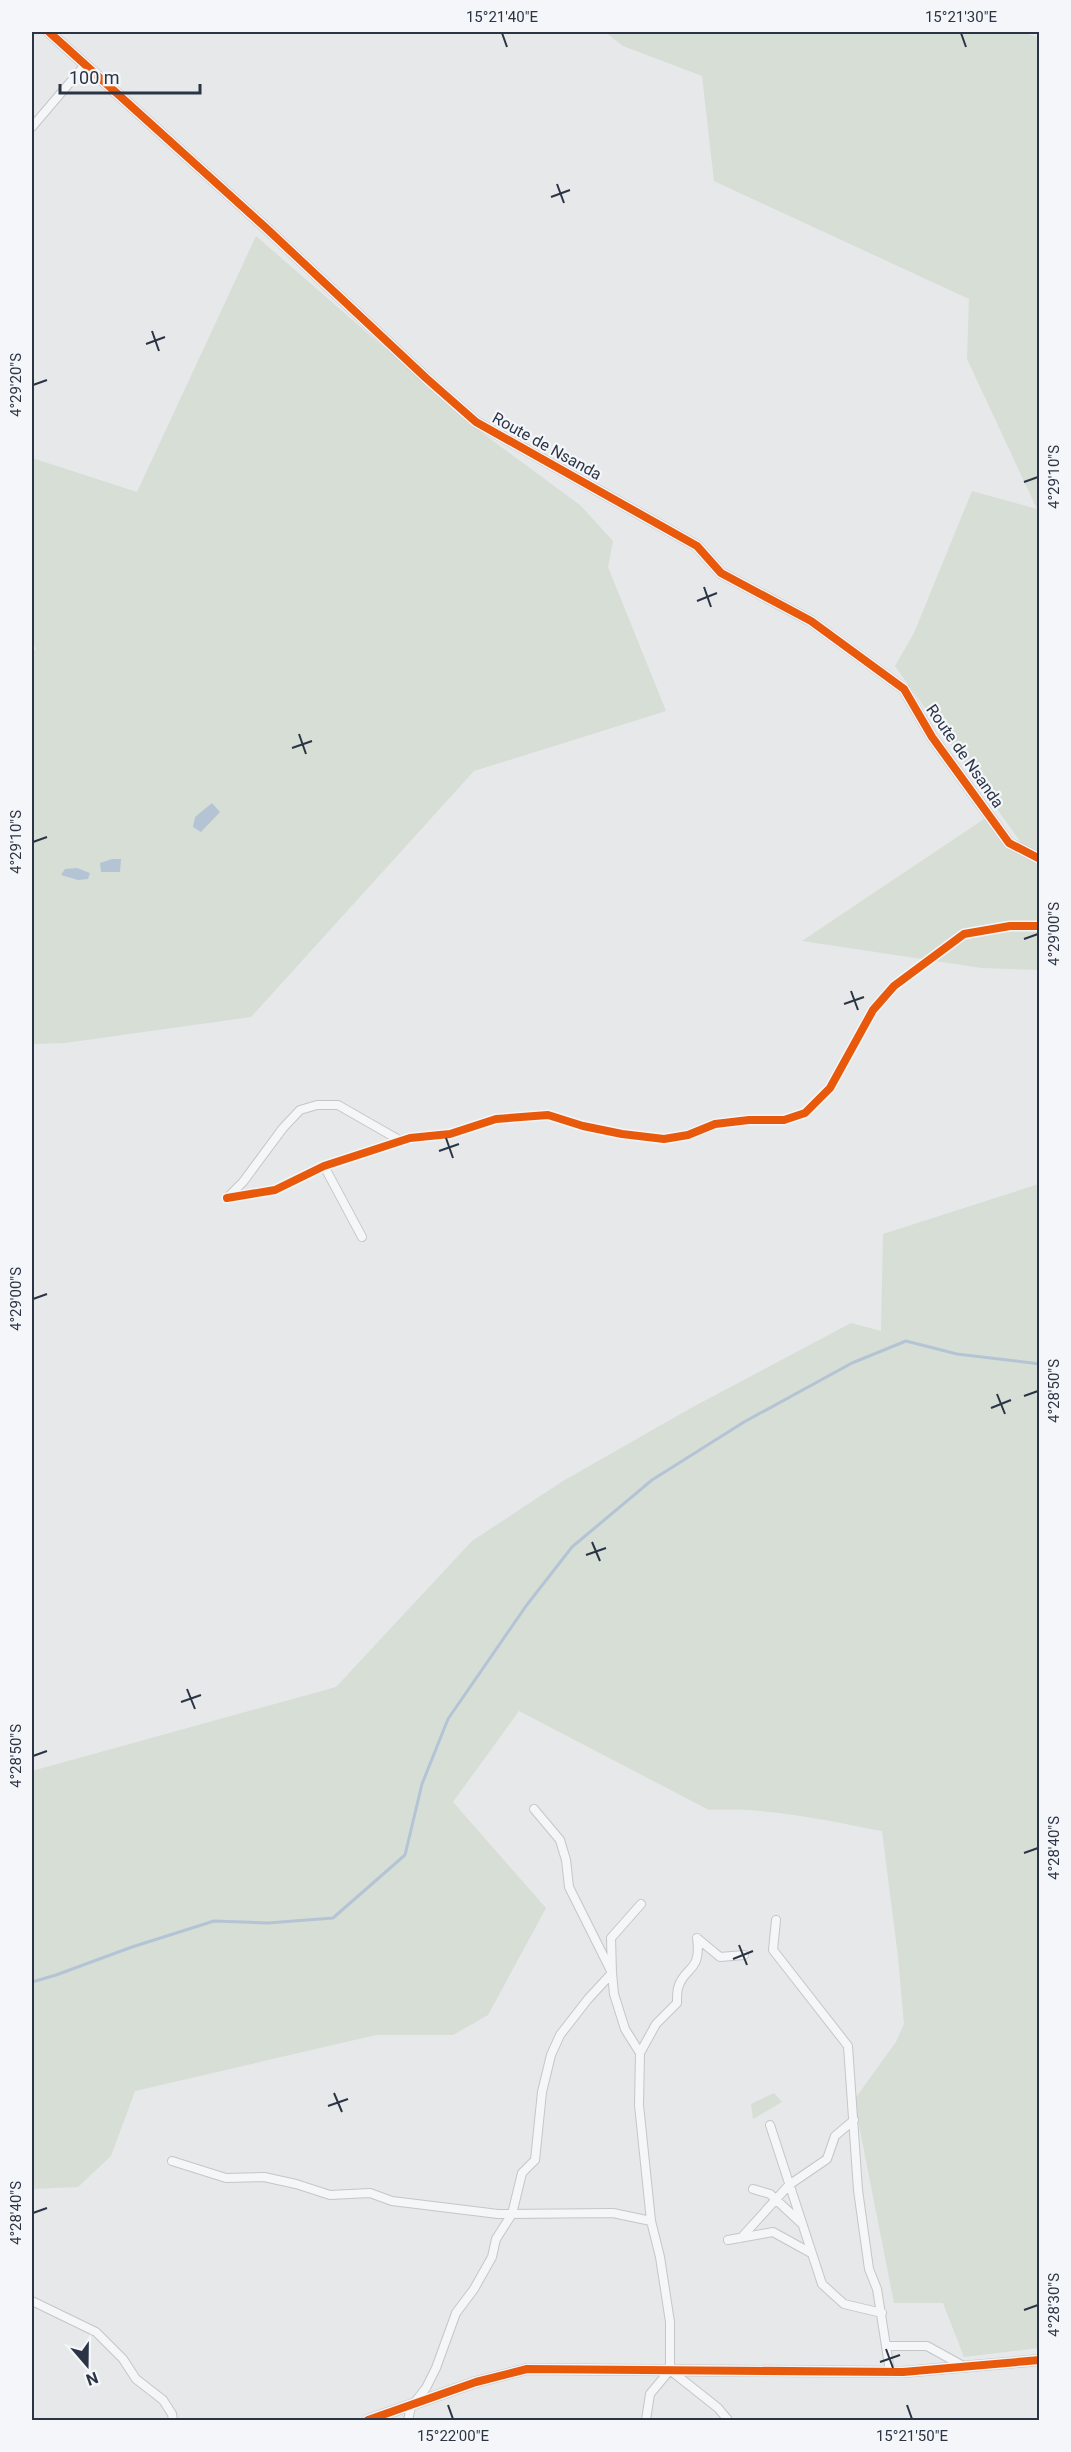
<svg xmlns="http://www.w3.org/2000/svg" width="1071" height="2452" font-family="Roboto,sans-serif">
  <style>
    .green { fill: #d6ded6 }
    .water { fill: #b4c4d5 }
    .lines { fill: none; stroke-linecap: round; stroke-linejoin: round }
    .stream { stroke: #b4c4d5; stroke-width: 3 }
    .minor-casing { stroke: #c4c6c8; stroke-width: 10 }
    .tertiary-casing { stroke: #c4c6c8; stroke-width: 12 }
    .minor { stroke: #f5f6f7; stroke-width: 8 }
    .tertiary { stroke: #f5f6f7; stroke-width: 9 }
    .cycleway-casing { stroke: #f4f6f9; stroke-width: 11 }
    .cycleway { stroke: #e8590c; stroke-width: 8 }
    .ticks { fill: none; stroke: #2b3445; stroke-width: 2 }
    .labels { text-anchor: middle; dominant-baseline: central; stroke-width: 4.5; stroke-linejoin: round; paint-order: stroke }
    .street-label { font-size: 16px; fill: #2b3445; stroke: #f4f6f9 }
    .neatline { fill: none; stroke: #2b3445; stroke-width: 2 }
    .ticks-label { font-size: 15px; text-anchor: middle; fill: #2b3445 }
  </style>
  <rect width="100%" height="100%" fill="#e6e8ea"/>
  <path class="green" d="M605,32h418l16,6v815l-12,-2 -132,-185 19,-33 58,-142 65,18 -70,-150 2,-60 -255,-118 -12,-105 -79,-30z
    M256,236l225,196 99,73 33,36 -5,26 58,144 -192,60 -223,246 -186,26 -33,1v-390l4,-6 -4,-3v-187l105,34z
    M987,817l19,28 33,19v106l-57,-2 -180,-27z
    M1039,1184v1164l-75,9 -21,-54h-49l-40,-203 42,-58 8,-18 -6,-67 -16,-126c-58,-11 -114,-24 -173,-21l-190,-99 -66,91 93,106 -58,107 -35,20h-77l-241,56 -24,65 -33,31 -46,2v-418l304,-84 136,-146 91,-60 128,-73 160,-85 30,8 2,-97z
    M774,2093l8,9 -29,17 -2,-15z"/>
  <path class="water" d="M212,803l8,9 -19,20 -8,-5 2,-10z
    M112,859h9l-1,13h-19l-1,-9z
    M77,868l13,5 -2,6 -10,1 -17,-5 4,-6z"/>
  <g class="lines">
    <path class="stream" d="M32,1982l24,-7 76,-28 82,-26 54,2 65,-5 72,-63 17,-71 26,-65 78,-113 46,-59 80,-67 92,-58 108,-59 54,-22 51,13 83,10"/>
    <defs>
      <path id="minor" d="M32,127l52,-61
        M324,1166l38,71
        M227,1198l48,-8 49,-24 86,-28 40,-4 46,-15 52,-4 35,11 39,8 42,5 24,-4 27,-11 34,-4h35l21,-7 25,-25 43,-78 21,-24 70,-52 46,-8h30
        M227,1198l16,-16 40,-54 17,-18 17,-5h21l63,36
        M534,1809l26,31 6,20 3,27 43,86 -1,-35 30,-34
        M776,1920l-3,30 75,96 10,144 11,79 8,20 9,57h41l38,21
        M697,1938l23,19 24,-2
        M612,1973l2,21 11,35 15,24 -1,52 12,116 9,36 10,65v48l-20,24 -4,26
        M640,2053l16,-29 21,-21c0,-5 0,-11 1,-15 6,-22 24,-15 19,-50
        M770,2125l52,159 22,20 38,9
        M172,2161l54,17 38,-1 32,7 34,11 40,-2 22,8 106,13 115,-1 38,8
        M753,2189l17,5 30,28
        M741,2238l48,-53 38,-26 8,-23 19,-16
        M728,2240l45,-8 38,21
        M32,2301l64,31 27,27 13,20 27,21 9,14 1,6
        M886,2346l4,26
        M670,2370l48,38 10,12
        M408,2420l3,-13 15,-19 10,-20 20,-55 18,-24 18,-32 4,-18 16,-25 10,-41 13,-13 7,-68 9,-37 9,-20 28,-36 24,-26"/>
      <path id="tertiary" d="M49,32l216,195 161,151 50,44 221,124 24,27 90,48 93,68 28,48 77,106 31,16
        M368,2420l108,-38 51,-13 376,3 137,-12"/>
    </defs>
    <use href="#minor" class="minor-casing"/>
    <use href="#tertiary" class="tertiary-casing"/>
    <use href="#minor" class="minor"/>
    <use href="#tertiary" class="tertiary"/>
    <defs>
      <path id="cycleway" d="M49,32l216,195 161,151 50,44 221,124 24,27 90,48 93,68 28,48 77,106 31,16
        M227,1198l48,-8 49,-24 86,-28 40,-4 46,-15 52,-4 35,11 39,8 42,5 24,-4 27,-11 34,-4h35l21,-7 25,-25 43,-78 21,-24 70,-52 46,-8h30
        M368,2420l108,-38 51,-13 376,3 137,-12"/>
    </defs>
    <use href="#cycleway" class="cycleway-casing"/>
    <use href="#cycleway" class="cycleway"/>
  </g>
  <path class="ticks" d="M502,33l5,14M961,33l5,14M557,184l7,19M551,197l19,-7M152,331l7,20M146,344l19,-7M33,385l14,-5M1024,482l14,-5M704,587l7,20M697,601l20,-8M299,734l7,20M292,748l20,-7M33,842l14,-5M1024,939l14,-5M851,991l7,19M844,1004l20,-7M446,1138l7,20M439,1151l20,-7M33,1299l14,-5M997,1394l8,20M1024,1396l14,-5M991,1408l20,-8M592,1542l8,19M586,1555l20,-7M187,1689l8,20M181,1702l20,-7M33,1756l14,-5M1024,1853l14,-5M739,1945l8,20M733,1959l20,-8M334,2093l8,19M328,2106l20,-7M33,2213l14,-5M1024,2310l14,-5M886,2349l7,19M880,2362l20,-7M448,2405l5,14M907,2405l5,14"/>
  <g class="labels">
    <g class="street-label">
      <text transform="translate(547 446) rotate(29)">Route de Nsanda</text>
      <text transform="translate(965 756) rotate(55)">Route de Nsanda</text>
    </g>
  </g>
  <rect width="1071" height="2452" fill="none" stroke="#f4f6f9" stroke-width="66"/>
  <g transform="translate(87 2365) rotate(160)" stroke="#f4f6f9" stroke-width="4.5" paint-order="stroke">
  <path d="M0-4.5L10 22L0 15L-10 22Z" fill="#2b3445"/>
  <text y="-9" font-size="16" font-weight="bold" text-anchor="middle" fill="#2b3445">N</text>
  </g>
  <path d="M60 84v9h140v-9" fill="none" stroke="#2b3445" stroke-width="3"/>
  <text x="69" y="84" font-size="18" fill="#2b3445" stroke="#f4f6f9" stroke-width="4.5" paint-order="stroke">100 m</text>
  <rect x="33" y="33" width="1005" height="2386" class="neatline"/>
  <g class="ticks-label">
    <text x="502" y="22">15°21'40"E</text>
    <text x="961" y="22">15°21'30"E</text>
    <text transform="translate(16 385) rotate(-90)" y="5">4°29'20"S</text>
    <text transform="translate(1054 477) rotate(-90)" y="5">4°29'10"S</text>
    <text transform="translate(16 842) rotate(-90)" y="5">4°29'10"S</text>
    <text transform="translate(1054 934) rotate(-90)" y="5">4°29'00"S</text>
    <text transform="translate(16 1299) rotate(-90)" y="5">4°29'00"S</text>
    <text transform="translate(1054 1391) rotate(-90)" y="5">4°28'50"S</text>
    <text transform="translate(16 1756) rotate(-90)" y="5">4°28'50"S</text>
    <text transform="translate(1054 1848) rotate(-90)" y="5">4°28'40"S</text>
    <text transform="translate(16 2213) rotate(-90)" y="5">4°28'40"S</text>
    <text transform="translate(1054 2305) rotate(-90)" y="5">4°28'30"S</text>
    <text x="453" y="2441">15°22'00"E</text>
    <text x="912" y="2441">15°21'50"E</text>
  </g>
</svg>
